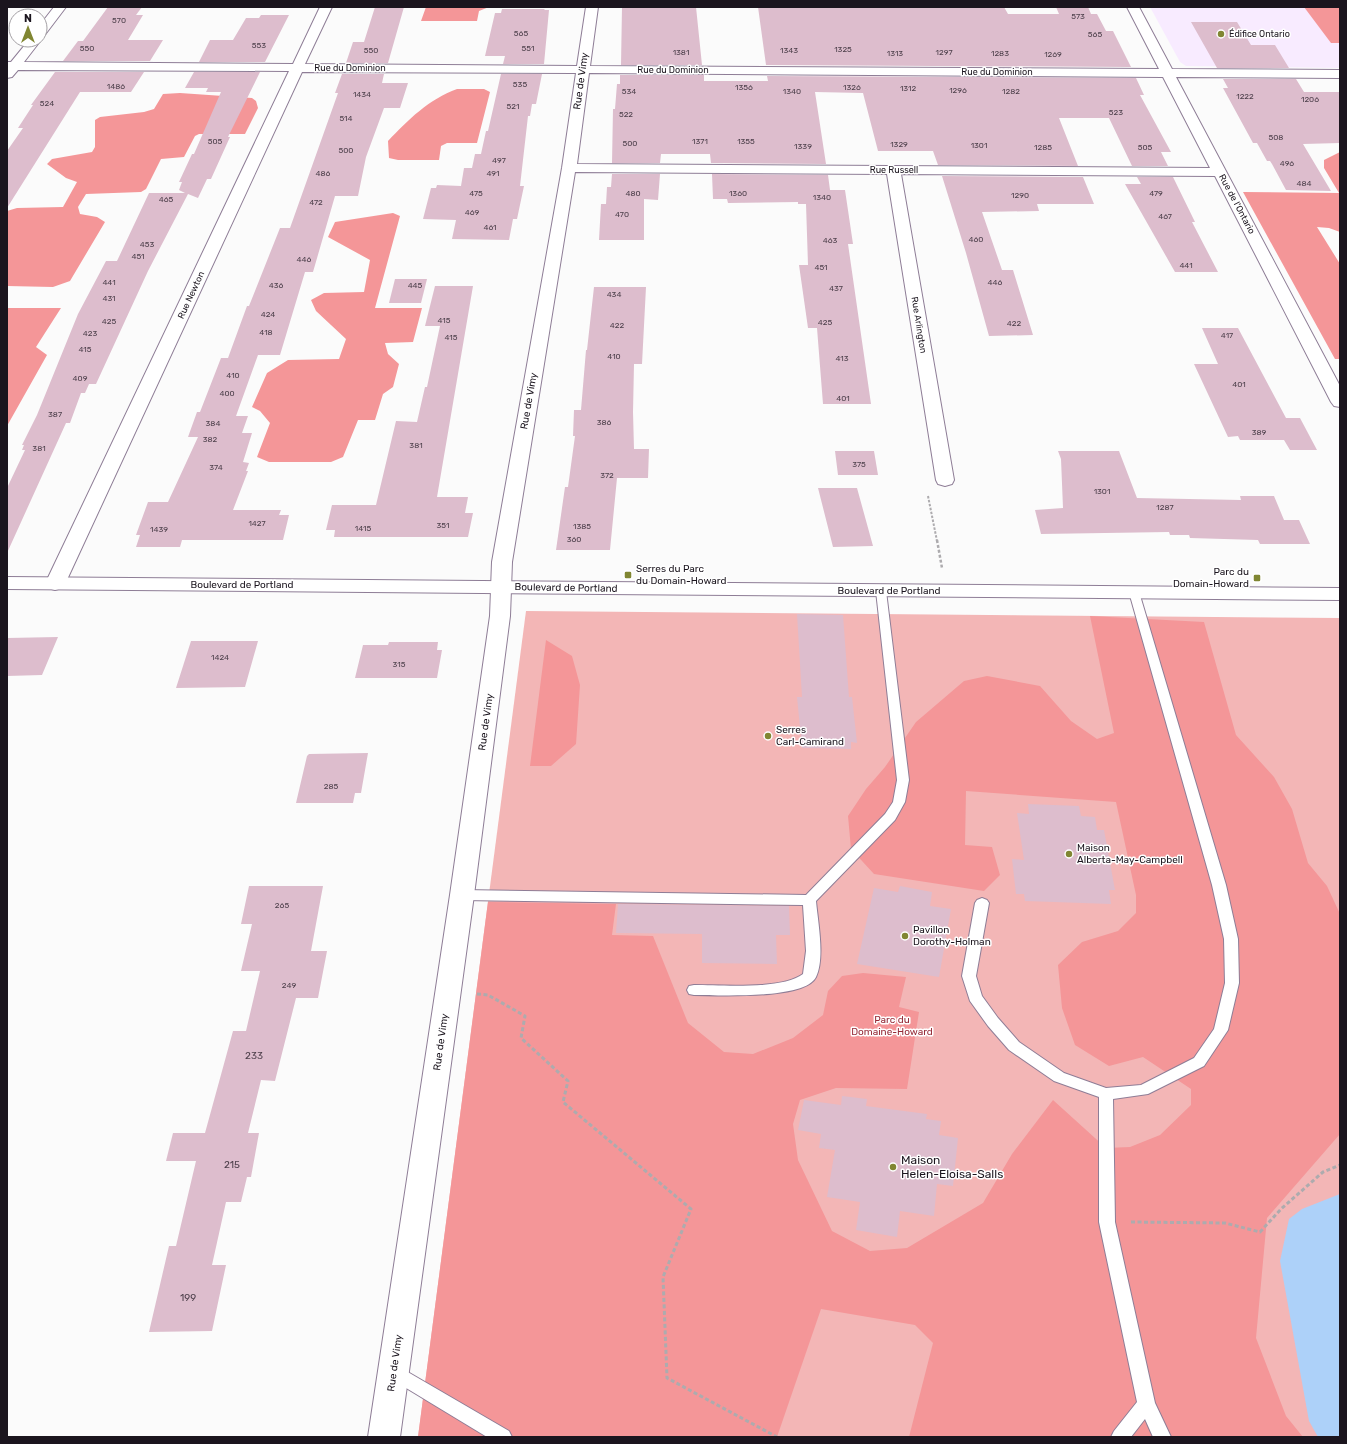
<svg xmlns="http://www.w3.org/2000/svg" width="1347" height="1444" font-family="Rubik,sans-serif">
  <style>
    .built { fill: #f8ebff }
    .green { fill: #f3b6b6 }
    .forest { fill: #f49698 }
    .water { fill: #add1f9 }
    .building { fill: #ddbdcd }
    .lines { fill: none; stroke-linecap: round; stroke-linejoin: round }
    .service-casing { stroke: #8e7d96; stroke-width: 2 }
    .minor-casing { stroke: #8e7d96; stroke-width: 2 }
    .secondary-casing { stroke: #8e7d96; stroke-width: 2 }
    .path-far2 { stroke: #adabae; stroke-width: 2; stroke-dasharray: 2.5 1.5; stroke-linecap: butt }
    .path-far1 { stroke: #adabae; stroke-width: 2.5; stroke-dasharray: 3 2; stroke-linecap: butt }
    .path { stroke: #adabae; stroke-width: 3; stroke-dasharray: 4 2.5; stroke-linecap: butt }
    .service { fill: #fff; fill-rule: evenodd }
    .minor { fill: #fff; fill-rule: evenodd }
    .secondary { fill: #fff; fill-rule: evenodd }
    .poi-dot { fill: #808632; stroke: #fff; stroke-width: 1.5 }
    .labels { text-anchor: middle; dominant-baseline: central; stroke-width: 3; stroke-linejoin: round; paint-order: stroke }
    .number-label { font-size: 8px; fill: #4c3f4a }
    .far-poi-label { font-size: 9px; fill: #1b151e; stroke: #fff; text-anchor: start }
    .far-street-label { font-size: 9px; fill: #1b151e; stroke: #fff }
    .street-label { font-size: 10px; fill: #1b151e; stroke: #fff }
    .poi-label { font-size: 10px; fill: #1b151e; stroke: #fff; text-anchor: start }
    .park-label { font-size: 10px; fill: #952936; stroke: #fff }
    .near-number-label { font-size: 10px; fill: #4c3f4a }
    .near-poi-label { font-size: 12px; fill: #1b151e; stroke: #fff; text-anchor: start }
  </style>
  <rect width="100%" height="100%" fill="#fbfbfb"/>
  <path class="built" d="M1150,7h162l28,38v23l-154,-2 -6,-4z"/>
  <path class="green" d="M526,611l814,7v819h-922z"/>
  <path class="forest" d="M426,7h63l-10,4 -2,10h-56z
    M1304,7h36v36h-9z
    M457,89h27l6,3 -13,51h-30l-6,3 -2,14h-41l-9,-2 -1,-17c20,-21 41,-42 69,-52z
    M180,93l72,5 4,3 2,7 -13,26h-46l-4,2 -11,21 -23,2 -15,30 -5,3 -55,2 -8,13 2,7 17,3 8,5 -35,59 -17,6 -46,-1v-75l10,-3 46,-1 14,-25 -11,-4 -19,-14 5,-5 40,-7 3,-5v-27l5,-3 44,-5 10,-3 9,-15z
    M1340,152v80l-11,-4 -12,-1 23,37v95h-5l-92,-167 96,1 -15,-25v-8z
    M393,213l7,3 -25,92h47l-9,34 -28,1 3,11 11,10 -6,23 -10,7 -8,26h-17l-15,37 -12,5h-62l-12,-5 13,-34 -10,-12 -8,-4 15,-34 21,-13 51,-1 7,-20 -30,-28 -5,-11 13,-7 40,-1 6,-32 -42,-23 7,-15z
    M7,308h54l-25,39 11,8 -40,71z
    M1090,616l114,6 32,113 38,42 18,32 16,54 19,23 13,28v220l-73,84 -11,120 30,78 17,21h-394l24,-94 -18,-18 -94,-16 -44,128h-359l70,-535 128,2 -4,31 41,1 35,87 36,29 29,2 40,-16 30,-23 5,-24 14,-15 21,-3 43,4 -7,30 20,5 -12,77 -71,-1 -36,12 -7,24 5,36 34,71 38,20 37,-3 76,-45 29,-49 41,-54 53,48 24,-1 30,-12 31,-30v-16l-48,-32 -34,9 -34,-21 -13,-37 -4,-43 24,-23 36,-11 18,-18v-18l-20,-93 -150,-11 -1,54 27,2 8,28 -16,16 -110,-17 -23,-25 -3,-33 18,-27 19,-22 31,-45 48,-41 23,-5 53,10 31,35 26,18 17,-6z
    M546,640l26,16 8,29 -4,59 -25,22h-21z"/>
  <path class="water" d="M1340,1194v243h-22l-9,-16 -29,-160 9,-42 13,-10z"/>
  <path class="building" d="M108,7h34l-6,8h7l-15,25h35l-13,21h-87l15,-20h5z
    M375,7h29l-16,56h-42l7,-21h11z
    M622,7h74l6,58h-81z
    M758,7h246l4,7h51l-3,-7h32l3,7h6l9,17h7l18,36 -365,-2z
    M502,9h43l-1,1h5l-5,54h-41l2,-8h-20l10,-43h6z
    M261,15h28l-24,47h-66l11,-22h23l13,-22h13z
    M1191,22h46l14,23h24l14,23h-72z
    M55,72h89l-13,20h-51l-73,116v-57l16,-23h-5l15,-23h-2z
    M194,72h66l-32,65h2l-19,42h-4l-9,19 -10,-4 -40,77 -52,113h-7l-4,9h-4l-11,30h-4l-59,130v-65l18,-38h-3l2,-5h-2l15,-30 41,-101 28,-53h11l32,-68h36l-6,-3 3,-8h-3l13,-28h2l27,-62h-15l2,-4h-23z
    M342,74h42l-2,9h26l-8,25h-16l-18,49 -8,39h-23l-22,76h-8l-25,83h-22l-22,61h12l-6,17h10l-9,29 6,1 -3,8h2l-15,39h48l-2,5h10l-6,25h-101l-2,7h-44l4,-12h-4l12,-33h20l30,-65h-10l9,-25h3l21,-54h7l19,-52h2l31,-78h10l48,-135h-3z
    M501,74h41l-6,30h-4l-2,12h-2l-8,70h4l-7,33h-4l-4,21 -57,-1 4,-19 -33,-1 8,-31h5l1,-3 24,1 3,-18h8l3,-14h6l5,-23h2z
    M620,75h84v6h64l-1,-5 369,2 8,17h-4l31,57h-10l7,14h-36l-23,-48h-50l19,48 -140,-1 -5,-14h-55l-15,-58 -48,-1 11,72 -115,-1 -1,-9h-49l-1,9h-48l1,-54h2l2,-25h3z
    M1223,79h73l8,13h36v51l-37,1 28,47 -45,-1 -14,-26 -2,-3h-3l-10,-18h-4l-30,-55h5z
    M612,174h48l-2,26 -14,-1v41h-45l2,-36h5l1,-17h4z
    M712,174l116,1 2,15h15l8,54h-5l23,160h-48l-6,-76h-9l-9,-63h9l-2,-61h-8v-2l-70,1 -1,-4h-14z
    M942,176l141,1 11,27h-57l2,7 -57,1 20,58h11l20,65 -44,1 -23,-83z
    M1137,177h36l22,45h-3l26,50h-43l-50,-88h16z
    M395,279h32l-6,24h-32z
    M435,286h38l-36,211h31l-3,16h8l-5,24h-134l1,-7h-9l6,-25h44l20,-84 21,1 8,-35h2l13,-61h-15z
    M594,287h52l-4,77h-8l-1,48 1,37h15l-1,29h-31l-7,72h-54l9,-63h3l7,-51h-2l1,-26h7l5,-60h1z
    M1202,328h36l48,90h14l17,32h-27l-6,-10h-44l-2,-4 -10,1 -34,-73h24z
    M835,451h39l4,24h-40z
    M1058,451h61l18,47 104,2 -1,-4h34l10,24h15l11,24h-50l-2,-4 -68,-2 -1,-3h-19l-1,-3 -128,2 -6,-24 28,-2 -2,-49z
    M818,488h39l16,58 -40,1z
    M797,614l46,1 6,82h3l5,46 -6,-1v7l-49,-1 -5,-51h5z
    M58,637l-16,38 -35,1v-38z
    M191,641h67l-13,46 -69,1z
    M389,642h49l-1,8h5l-5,28h-82l8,-33h25z
    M368,753l-7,40h-6l-2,10h-57l11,-47 2,-2z
    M1028,804l51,2 2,10 14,1 2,13h7l11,60h-6l2,14 -86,-3 -1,-7h-8l-4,-35 12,1 -7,-47 12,1z
    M249,886h74l-12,65h16l-9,47h-22l-21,83 -14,-1 -13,53h11l-8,44h-4l-6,25h-15l-14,63h14l-14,66 -63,1 20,-86h7l20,-85h-30l7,-28h32l28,-102h13l14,-60h-19l11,-47h-11z
    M900,886l32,6 -2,14 21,3 -12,68 -82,-13 17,-76 24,4z
    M618,904l171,2 1,29h-14l1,29 -75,-1v-29l-86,-1z
    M842,1096l25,3 -1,7 61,8 -1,5 15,2 -2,14 19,3 -5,48 -16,-2 -3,32 -34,-5 -3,26 -41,-7 4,-28 -33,-5 8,-47 -16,-2 2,-14 -23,-4 6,-30 37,5z"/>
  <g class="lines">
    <defs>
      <path id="service" d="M881,588l5,3 23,189 -4,22 -10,18 -79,81c2,22 9,57 0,76 -11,23 -99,18 -122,18l-5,-1 -2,-4 2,-4 5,-1c27,0 88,5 109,-11l3,-23 -3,-46 -341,-5 -5,-2 -2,-3 2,-3 5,-2 344,5 79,-81 8,-12 4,-22 -21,-189z
        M1134,589l5,3 87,293 12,54 1,44 -11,47 -24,36 -56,28 -35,5 2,123 40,181 16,34h-18l-8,-18 -14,18h-20l3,-6 23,-29 -38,-180v-125l-45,-16 -45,-31 -21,-24 -18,-25 -8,-25 13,-73 2,-3 5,-2 5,2 2,3 -13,73 6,20 16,22 21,24 45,31 42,15 35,-3 53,-27 20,-29 11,-46 -1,-44 -12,-54 -83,-293z
        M394,1364l115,67 3,6h-25l-99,-60 -3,-5 3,-5z"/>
      <path id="minor" d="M54,7h12l-22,29 -4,1v-12z
        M320,7h12l-27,57 272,2 9,-59h12l-8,59 569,3 -32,-62h12l33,62 168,1v8l-164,-1 164,309v21l-6,-1 -3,-4 -116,-226 -314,-2 53,306 -2,4 -7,2 -7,-2 -2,-4 -49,-306 -312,-2 -63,390 -2,54 -36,279 -74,542h-32l82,-542 40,-279 2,-54 70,-394 14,-95 -274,-1 -237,512 -3,4 -7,2 -7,-2 -3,-4 244,-513 -271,-1 -6,7 -5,1v-16h4l18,-22h11v-2l1,2 -17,22 269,2zM589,73l574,4 47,91 -633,-4z"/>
      <path id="secondary" d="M7,577l1333,11v12l-1333,-11z"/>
    </defs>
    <use href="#service" class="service-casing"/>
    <use href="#minor" class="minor-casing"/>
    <use href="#secondary" class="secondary-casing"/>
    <path class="path-far2" d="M928,496l9,45"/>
    <path class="path-far1" d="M937,540l5,28"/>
    <path class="path" d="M477,994l11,1 37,21 -4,22 47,43 -5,21 128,107 -28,68 4,101 110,59
      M1131,1222l94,1 35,9 21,-23 42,-37 17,-7"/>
    <use href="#service" class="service"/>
    <use href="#minor" class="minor"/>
    <use href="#secondary" class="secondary"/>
  </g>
  <g class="poi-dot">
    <circle cx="1221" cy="34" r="4"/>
    <rect x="624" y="571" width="8" height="8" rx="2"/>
    <rect x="1253" y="574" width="8" height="8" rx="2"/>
    <circle cx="768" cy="736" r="4"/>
    <circle cx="1069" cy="854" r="4"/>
    <circle cx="905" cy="936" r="4"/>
    <circle cx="893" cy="1167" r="4"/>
  </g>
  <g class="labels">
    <g class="number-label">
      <text x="1078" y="16">573</text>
      <text x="119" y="20">570</text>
      <text x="521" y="33">565</text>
      <text x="1095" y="34">565</text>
      <text x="259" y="45">553</text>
      <text x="87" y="48">550</text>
      <text x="528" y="48">551</text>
      <text x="843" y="49">1325</text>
      <text x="371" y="50">550</text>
      <text x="789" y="50">1343</text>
      <text x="681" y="52">1381</text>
      <text x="944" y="52">1297</text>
      <text x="895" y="53">1313</text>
      <text x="1000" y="53">1283</text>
      <text x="1053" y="54">1269</text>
      <text x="520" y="84">535</text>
      <text x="116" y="86">1486</text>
      <text x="744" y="87">1356</text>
      <text x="852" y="87">1326</text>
      <text x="908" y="88">1312</text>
      <text x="958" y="90">1296</text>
      <text x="629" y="91">534</text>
      <text x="792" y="91">1340</text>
      <text x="1011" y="91">1282</text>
      <text x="362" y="94">1434</text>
      <text x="1245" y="96">1222</text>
      <text x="1310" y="99">1206</text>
      <text x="47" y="103">524</text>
      <text x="513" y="106">521</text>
      <text x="1116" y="112">523</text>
      <text x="626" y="114">522</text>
      <text x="346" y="118">514</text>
      <text x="1276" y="137">508</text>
      <text x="215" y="141">505</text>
      <text x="700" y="141">1371</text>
      <text x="746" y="141">1355</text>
      <text x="630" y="143">500</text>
      <text x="899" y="144">1329</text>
      <text x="979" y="145">1301</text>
      <text x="803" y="146">1339</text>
      <text x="1043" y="147">1285</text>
      <text x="1145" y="147">505</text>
      <text x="346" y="150">500</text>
      <text x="499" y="160">497</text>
      <text x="1287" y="163">496</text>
      <text x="323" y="173">486</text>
      <text x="493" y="173">491</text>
      <text x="1304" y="183">484</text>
      <text x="476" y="193">475</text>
      <text x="633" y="193">480</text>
      <text x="738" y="193">1360</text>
      <text x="1156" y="193">479</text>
      <text x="1020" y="195">1290</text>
      <text x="822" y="197">1340</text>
      <text x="166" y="199">465</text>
      <text x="316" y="202">472</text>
      <text x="472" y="212">469</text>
      <text x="622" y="214">470</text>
      <text x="1165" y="216">467</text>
      <text x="490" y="227">461</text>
      <text x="976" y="239">460</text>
      <text x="830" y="240">463</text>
      <text x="147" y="244">453</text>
      <text x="138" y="256">451</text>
      <text x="304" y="259">446</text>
      <text x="1186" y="265">441</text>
      <text x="821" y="267">451</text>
      <text x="109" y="282">441</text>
      <text x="995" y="282">446</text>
      <text x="276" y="285">436</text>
      <text x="415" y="285">445</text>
      <text x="836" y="288">437</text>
      <text x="614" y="294">434</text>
      <text x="109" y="298">431</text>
      <text x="268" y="314">424</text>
      <text x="444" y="320">415</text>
      <text x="109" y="321">425</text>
      <text x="825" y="322">425</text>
      <text x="1014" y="323">422</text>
      <text x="617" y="325">422</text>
      <text x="266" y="332">418</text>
      <text x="90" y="333">423</text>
      <text x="1227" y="335">417</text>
      <text x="451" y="337">415</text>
      <text x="85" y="349">415</text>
      <text x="614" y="356">410</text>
      <text x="842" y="358">413</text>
      <text x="233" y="375">410</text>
      <text x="80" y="378">409</text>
      <text x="1239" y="384">401</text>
      <text x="227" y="393">400</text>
      <text x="843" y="398">401</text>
      <text x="55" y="414">387</text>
      <text x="604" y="422">386</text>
      <text x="213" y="423">384</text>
      <text x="1259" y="432">389</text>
      <text x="210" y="439">382</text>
      <text x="416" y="445">381</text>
      <text x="39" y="448">381</text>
      <text x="859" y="464">375</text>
      <text x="216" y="467">374</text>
      <text x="607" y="475">372</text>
      <text x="1102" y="491">1301</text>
      <text x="1165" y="507">1287</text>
      <text x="257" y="523">1427</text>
      <text x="443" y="525">351</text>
      <text x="582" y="526">1385</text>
      <text x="363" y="528">1415</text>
      <text x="159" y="529">1439</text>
      <text x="574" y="539">360</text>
      <text x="220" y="657">1424</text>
      <text x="399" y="664">315</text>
      <text x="331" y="786">285</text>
      <text x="282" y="905">265</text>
      <text x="289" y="985">249</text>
    </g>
    <g class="far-poi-label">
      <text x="1229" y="34">Édifice Ontario</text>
    </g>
    <g class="far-street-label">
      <text x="350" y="68">Rue du Dominion</text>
      <text x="673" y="70">Rue du Dominion</text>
      <text x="997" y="72">Rue du Dominion</text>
      <text x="894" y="170">Rue Russell</text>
      <text transform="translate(1237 204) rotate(62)">Rue de l'Ontario</text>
      <text transform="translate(191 295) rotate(-65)">Rue Newton</text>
      <text transform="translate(919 325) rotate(81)">Rue Arlington</text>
    </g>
    <g class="street-label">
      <text transform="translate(581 81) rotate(-82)">Rue de Vimy</text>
      <text transform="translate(529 401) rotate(-80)">Rue de Vimy</text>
      <text x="242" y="585">Boulevard de Portland</text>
      <text transform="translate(566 588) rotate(1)">Boulevard de Portland</text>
      <text x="889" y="591">Boulevard de Portland</text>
      <text transform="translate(486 722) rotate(-82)">Rue de Vimy</text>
      <text transform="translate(441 1042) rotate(-82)">Rue de Vimy</text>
      <text transform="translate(395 1363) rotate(-82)">Rue de Vimy</text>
    </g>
    <g class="poi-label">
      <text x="636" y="569">Serres du Parc<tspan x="636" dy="12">du Domain-Howard</tspan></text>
      <text x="1249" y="572" text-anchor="end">Parc du<tspan x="1249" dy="12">Domain-Howard</tspan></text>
      <text x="776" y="730">Serres<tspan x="776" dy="12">Carl-Camirand</tspan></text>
      <text x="1077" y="848">Maison<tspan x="1077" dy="12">Alberta-May-Campbell</tspan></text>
      <text x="913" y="930">Pavillon<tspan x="913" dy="12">Dorothy-Holman</tspan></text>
    </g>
    <g class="park-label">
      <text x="892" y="1020">Parc du<tspan x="892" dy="12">Domaine-Howard</tspan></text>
    </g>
    <g class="near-number-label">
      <text x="254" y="1056">233</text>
      <text x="232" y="1165">215</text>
      <text x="188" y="1298">199</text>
    </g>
    <g class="near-poi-label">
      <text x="901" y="1160">Maison<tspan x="901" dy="14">Helen-Eloisa-Salls</tspan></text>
    </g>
  </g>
  <rect width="1347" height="1444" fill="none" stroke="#1b151e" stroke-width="16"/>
  <g transform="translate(28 28)"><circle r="19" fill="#ffffff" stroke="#a4a1a5"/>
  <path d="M0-3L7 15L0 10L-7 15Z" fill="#808632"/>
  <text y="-6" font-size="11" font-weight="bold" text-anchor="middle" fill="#1b151e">N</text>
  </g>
</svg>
